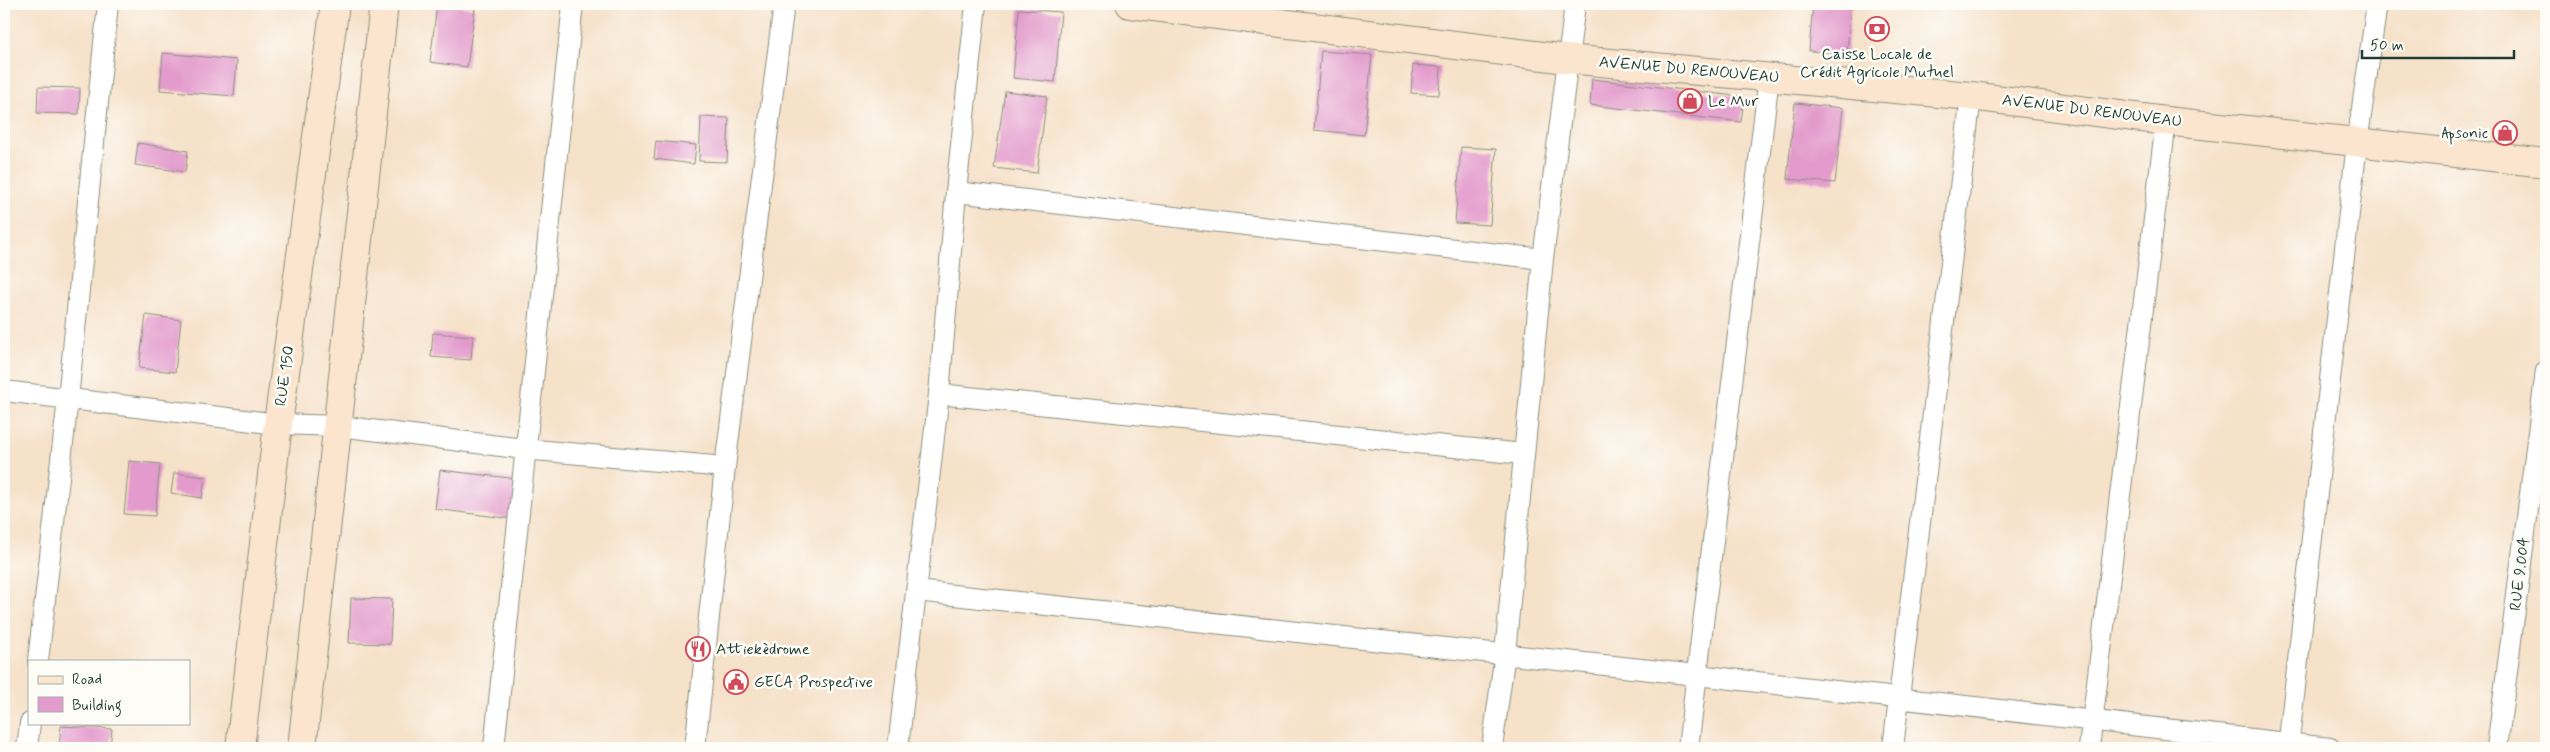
<svg xmlns="http://www.w3.org/2000/svg" width="2550" height="752" font-family="Mynerve,sans-serif">
  <style>
    .building { fill: #e39acc }
    .lines { fill: none; stroke-linecap: round; stroke-linejoin: round }
    .minor-casing { stroke: #8a8f7e; stroke-width: 22 }
    .secondary-casing { stroke: #8a8f7e; stroke-width: 30 }
    .minor { stroke: #fff; stroke-width: 20 }
    .secondary { stroke: #fbe5cf; stroke-width: 28 }
    .labels { text-anchor: middle; dominant-baseline: central; stroke-width: 5; stroke-linejoin: round; paint-order: stroke }
    .poi-label { font-size: 16px; fill: #1f3d34; stroke: #fdfcf7; text-anchor: start }
    .street-label { font-size: 16px; fill: #1f3d34; stroke: #fdfcf7 }
  </style>
  <rect width="100%" height="100%" fill="#fdfcf7"/>
  <filter id="ink" filterUnits="userSpaceOnUse"><feTurbulence type="fractalNoise" baseFrequency=".02" numOctaves="2"/><feDisplacementMap in="SourceGraphic" scale="10" xChannelSelector="R" yChannelSelector="G"/><feConvolveMatrix kernelMatrix="1 2 1 2 8 2 1 2 1" color-interpolation-filters="sRGB"/></filter>
  <filter id="wash" filterUnits="userSpaceOnUse"><feTurbulence type="fractalNoise" baseFrequency=".0096" numOctaves="4" result="noise"/><feDisplacementMap in="SourceGraphic" scale="20" xChannelSelector="R" yChannelSelector="G"/><feGaussianBlur stdDeviation="1.12" result="paint"/><feColorMatrix in="noise" values="0 0 0 0 0 0 0 0 0 0 0 0 0 0 0 0 0 1.4 0 .05"/><feComposite in="paint" operator="in"/></filter>
  <g filter="url(#wash)">
    <rect width="100%" height="100%" fill="#f6e1c9"/>
    <g id="blocks">
      <path class="building" d="M437,4l38,4 -8,59 -37,-5z
        M1813,4h38l-4,49 -38,-2z
        M1019,9l42,3 -6,70 -42,-4z
        M1321,51l51,4 -8,80 -50,-5z
        M163,53l74,7 -3,36 -74,-6z
        M1413,65l28,2 -2,28 -28,-2z
        M1592,79l152,18 -3,25 -151,-17z
        M38,87l42,1 -1,26 -42,-1z
        M1005,91l42,5 -10,77 -43,-5z
        M1795,103l48,5 -8,75 -48,-4z
        M701,117l28,1 -2,44 -28,-1z
        M656,141l40,4 -2,19 -40,-5z
        M138,143l50,8 -3,21 -50,-7z
        M1461,147l35,2 -6,76 -35,-2z
        M146,315l35,5 -6,52 -36,-4z
        M433,333l40,3 -2,24 -40,-3z
        M129,461l31,3 -5,52 -31,-2z
        M440,470l78,9 -5,40 -78,-10z
        M174,473l31,4 -3,21 -31,-5z
        M351,598l41,1 -2,45 -41,-1z
        M61,726l51,3 -2,19h-51z"/>
    </g>
  </g>
  <g filter="url(#ink)">
    <use href="#blocks" fill-opacity="0" stroke="#8a8f7e" stroke-width="1"/>
    <g class="lines">
      <defs>
        <path id="minor" d="M956,192l587,67
          M4,391l274,33 61,2 185,23 201,18
          M939,394l584,60
          M916,591l781,84 633,73
          M38,661l30,-262 40,-395
          M27,748l3,-25
          M494,748l79,-744
          M695,748l30,-281 59,-463
          M898,748l41,-354 17,-202 20,-188
          M1492,748l13,-95 38,-394 32,-255
          M1688,748l81,-671
          M1893,748l78,-652
          M2089,748l77,-627
          M2288,748l69,-605 20,-139
          M2497,748l49,-377"/>
        <path id="secondary" d="M1130,4l437,55 404,37 195,25 380,42
          M240,748l38,-324 57,-420
          M302,748l82,-744"/>
      </defs>
      <use href="#minor" class="minor-casing"/>
      <use href="#secondary" class="secondary-casing"/>
      <use href="#minor" class="minor"/>
      <use href="#secondary" class="secondary"/>
    </g>
  </g>
  <defs>
    <symbol id="bank-ring" viewBox="-11 -11 22 22"><circle r="9.5" fill="#fdfcf7" stroke="#d1495b" stroke-width="1.5"/><path d="M-6-4H6V4H-6ZM0-2.3a2.3 2.3 0 1 0 0 4.6a2.3 2.3 0 1 0 0-4.6Z" fill="#d1495b"/></symbol>
    <symbol id="shop-ring" viewBox="-11 -11 22 22"><circle r="9.5" fill="#fdfcf7" stroke="#d1495b" stroke-width="1.5"/><path d="M-5-2.5h2.3a2.7 3.5 0 0 1 5.4 0H5L5.5 6h-11ZM-1.5-2.5h3a1.5 2.3 0 0 0-3 0Z" fill="#d1495b"/></symbol>
    <symbol id="restaurant-ring" viewBox="-11 -11 22 22"><circle r="9.5" fill="#fdfcf7" stroke="#d1495b" stroke-width="1.5"/><path d="M-5-6h1v4h1v-4h1v4h1v-4h1v5L-1.5 .5V6h-2V.5L-5-1ZM5-6V6H3V1.5H1.5Q1.5-4 5-6Z" fill="#d1495b"/></symbol>
    <symbol id="civic-ring" viewBox="-11 -11 22 22"><circle r="9.5" fill="#fdfcf7" stroke="#d1495b" stroke-width="1.5"/><path d="M-.6-6.5H3V-4.5H.6V-3L4-1V1h2V6H-6V1h2V-1L-.6-3ZM-1.2 2.5V6h2.4V2.5Z" fill="#d1495b"/></symbol>
  </defs>
  <g fill-rule="evenodd">
    <use href="#bank-ring" x="1863" y="15" width="28" height="28"/>
    <use href="#shop-ring" x="1676" y="87" width="28" height="28"/>
    <use href="#shop-ring" x="2491" y="119" width="28" height="28"/>
    <use href="#restaurant-ring" x="684" y="635" width="28" height="28"/>
    <use href="#civic-ring" x="722" y="668" width="28" height="28"/>
  </g>
  <g class="labels">
    <g class="poi-label">
      <text x="1877" y="54" text-anchor="middle">Caisse Locale de<tspan x="1877" dy="18">Crédit Agricole Mutuel</tspan></text>
      <text x="1708" y="101">Le Mur</text>
      <text x="2488" y="133" text-anchor="end">Apsonic</text>
      <text x="716" y="649">Attiekèdrome</text>
      <text x="754" y="682">GECA Prospective</text>
    </g>
    <g class="street-label">
      <text transform="translate(1689 70) rotate(5)">AVENUE DU RENOUVEAU</text>
      <text transform="translate(2092 111) rotate(7)">AVENUE DU RENOUVEAU</text>
      <text transform="translate(285 376) rotate(-82)">RUE 150</text>
      <text transform="translate(2520 574) rotate(-83)">RUE 9.004</text>
    </g>
  </g>
  <rect width="2550" height="752" fill="none" stroke="#fdfcf7" stroke-width="20"/>
  <rect x="28" y="660" width="162" height="65" fill="#fdfcf7" stroke="#a4b0a9"/>
  <rect x="38" y="676" width="25" height="8" fill="#fbe5cf" stroke="#a4b0a9"/>
  <text x="72" y="684" font-size="15" fill="#1f3d34">Road</text>
  <rect x="38" y="697" width="25" height="15" fill="#e39acc" stroke="#a4b0a9"/>
  <text x="72" y="710" font-size="15" fill="#1f3d34">Building</text>
  <path d="M2362 50v8h152v-8" fill="none" stroke="#1f3d34" stroke-width="2.5"/>
  <text x="2370" y="50" font-size="15" fill="#1f3d34" stroke="#fdfcf7" stroke-width="4" paint-order="stroke">50 m</text>
</svg>
